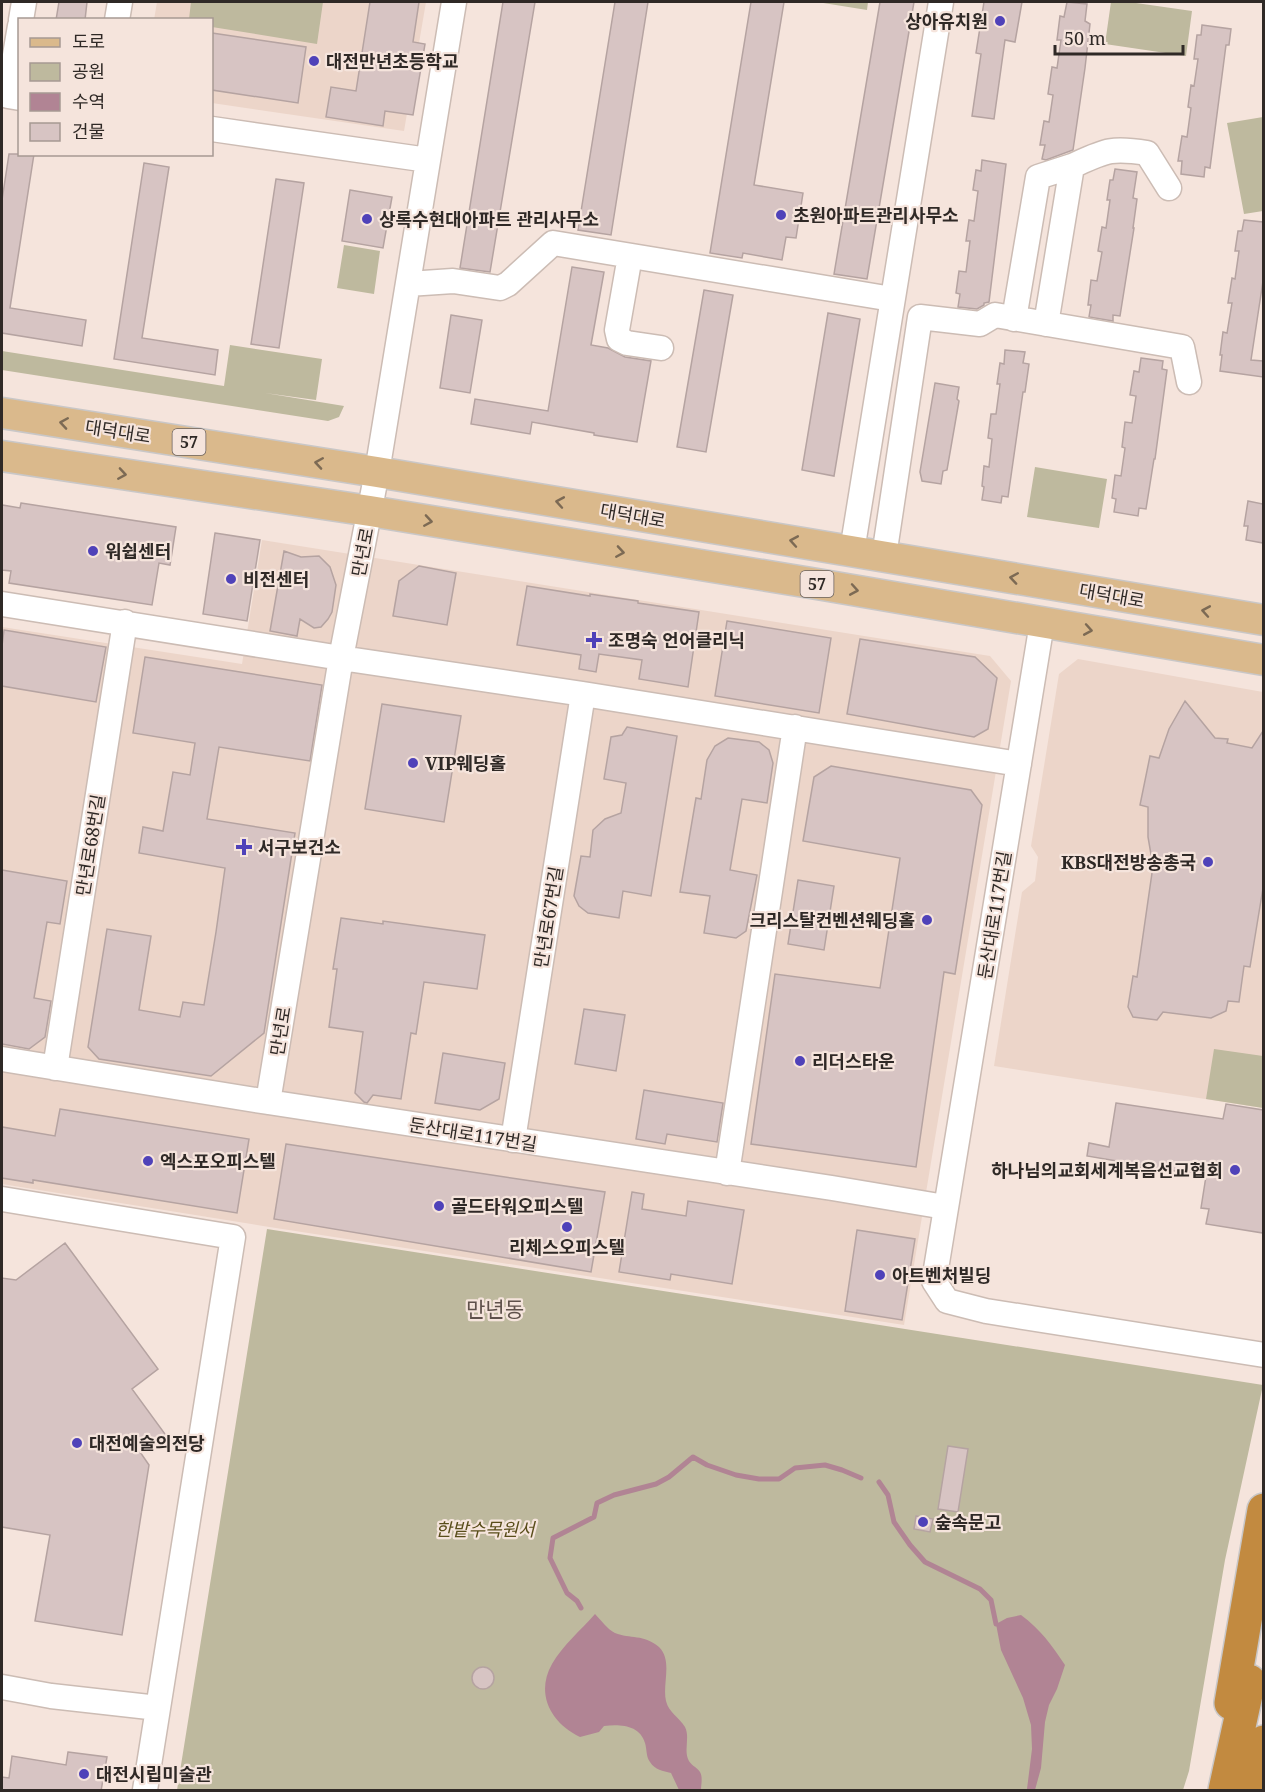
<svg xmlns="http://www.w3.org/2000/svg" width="1265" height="1792" font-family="'Noto Serif','Noto Sans KR',serif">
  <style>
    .built { fill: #ecd5c9 }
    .green { fill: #beb99e }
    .water { fill: #b18494 }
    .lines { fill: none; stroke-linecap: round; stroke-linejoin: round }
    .stream { stroke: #b18494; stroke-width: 5 }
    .building { fill: #d7c4c3; stroke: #b5a3a1; stroke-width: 1.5 }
    .minor-casing { stroke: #ccbcb4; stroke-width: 27 }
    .major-casing { stroke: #c9c7c7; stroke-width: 33 }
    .highway-casing { stroke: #c9c7c7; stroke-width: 36 }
    .minor { stroke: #fff; stroke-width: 24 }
    .major { stroke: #dab98c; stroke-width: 30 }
    .highway { stroke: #c28a40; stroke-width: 33 }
    .oneway { stroke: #7c6a54 }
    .poi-dot { fill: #4f42b9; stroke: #f5e4dc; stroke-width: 2 }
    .labels { text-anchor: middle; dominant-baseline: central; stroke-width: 4.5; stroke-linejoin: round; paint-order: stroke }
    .shield { fill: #f5e4dc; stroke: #6a615d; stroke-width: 1.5 }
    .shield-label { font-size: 16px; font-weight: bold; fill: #2f2926 }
    .poi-label { font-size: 18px; font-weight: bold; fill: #2f2926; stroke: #f5e4dc; text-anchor: start }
    .street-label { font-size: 18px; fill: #2f2926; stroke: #f5e4dc }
    .park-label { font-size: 18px; font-style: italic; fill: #594d1a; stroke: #f5e4dc }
    .quarter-label { font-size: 21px; fill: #5f514b; stroke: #f5e4dc }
  </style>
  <rect width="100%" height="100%" fill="#f5e4dc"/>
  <path class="built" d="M157,2h269l-22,129 -192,-28v-83h-58z
    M262,540l728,116 21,25 -107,644 -641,-99 -261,-42v-557l240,37z
    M1078,659l185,33v416l-269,-42 28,-174 13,-11 3,-24 -7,-11 28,-172z"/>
  <path class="green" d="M191,2h132l-6,42 -105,-17v-7l-23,-1z
    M817,2h51l-1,8z
    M1111,2h18l63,9 -6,45 -81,-12z
    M1263,117v94l-19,3 -17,-91z
    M344,245l36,6 -6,43 -37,-6z
    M230,345l92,14 -6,41 -51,-7 79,13 -5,11 -11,4 -326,-51v-19l222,35z
    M1035,467l72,12 -8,49 -72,-11z
    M1214,1049l49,7v52l-57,-9z
    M267,1229l996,156 -38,175 -36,211 -6,19h-1006z"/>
  <path class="water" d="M595,1614c6,6 12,15 20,19 15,6 29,1 44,14 14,14 3,37 7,54 3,12 13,16 19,26 5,10 -1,22 3,32 2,6 9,8 12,13 3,5 1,13 1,18h-22l-8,-17c-8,-2 -16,-3 -21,-11 -4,-5 -3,-12 -5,-19 -5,-18 -25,-19 -41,-17l-5,6 -19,5c-29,-14 -45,-43 -28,-73 11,-19 29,-34 43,-50z
    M1021,1615c20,15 30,29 44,50l-8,24 -8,16 -4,17 -4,46 -6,22 -8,-1 5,-40 -1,-24 -8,-27 -22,-48 -5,-26 11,-6z"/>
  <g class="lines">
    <path class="stream" d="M879,1482l9,13 6,27 16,23 15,17 55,27 11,11 5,24
      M581,1608l-4,-7 -10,-8 -17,-35 3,-20 41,-21 3,-14 17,-8 42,-11 13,-7 24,-20 14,8 29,10 23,4h20l16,-11 30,-3 17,5 19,8"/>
  </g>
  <path class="building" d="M59,2h28l-2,18h-29z
    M370,2h49l-6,40 12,2 -12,71 -28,-4 -2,15 -57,-9 5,-30 25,4z
    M503,2h32l-45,270 -30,-4z
    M615,2h33l-37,233 -33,-5z
    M751,2h33l-30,183 49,8 -7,45 -10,-1 -4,23 -39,-7 -1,5 -32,-5z
    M880,2h34l-47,277 -33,-5z
    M984,2h38l-7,40 -10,-2 -11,79 -22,-3 9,-62 -5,-1z
    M1067,2l20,2 -2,17 5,3 -5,44 -12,82 -27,10 -4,-1 3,-14h-5l4,-24 5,1 4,-27 -5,-1 4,-27 5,1 4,-28h-4l3,-24 4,1z
    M1202,25l29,4 -2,16h-3l-16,123 -5,-1 -1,10 -23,-3 1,-13h-4l4,-25 5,1 4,-29 -3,-1 3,-22 3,1 4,-27h-4l3,-24h4z
    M212,33l94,14 -8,56 -86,-13z
    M9,154h25l-24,154 76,12 -4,26 -80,-13v-133z
    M982,160l24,4 -17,138 -5,1v2l-7,4 -19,-2 2,-13 -4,-1 3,-22 7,1 4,-31h-4l3,-21 5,1 4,-30 -5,-1 3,-20 5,1z
    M144,163l25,4 -27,171 76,12 -3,25 -101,-16z
    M1115,169l22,3 -4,26 4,1 -4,29h1l-14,88 -7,-1v6l-24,-4 2,-12h-3l3,-25 6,1 5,-29 -4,-1 4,-24 4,1 4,-28h-3l3,-20h3z
    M276,179l28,4 -25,165 -28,-4z
    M350,190l42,7 -9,51 -41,-7z
    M1244,220l19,2v59l-12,79 12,1v16l-43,-6 2,-16h-2l3,-23 4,1 5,-30h-4l4,-25 3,1 4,-28h-4l3,-20h4z
    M572,267l32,5 -13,73 17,3 17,9 26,4 -14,81 -43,-7v-2l-62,-11 -2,12 -59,-10 4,-25 73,12z
    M704,290l29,5 -27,157 -29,-5z
    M828,313l32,6 -26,157 -32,-6z
    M451,315l31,5 -12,73 -30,-5z
    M1005,350l20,2 -2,11 6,1 -4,28h-2l-15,105 -6,-1 -1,7 -19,-3 2,-13 -2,-1 2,-20 5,1 3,-28 -4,-1 3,-24h5l4,-30h-3l3,-21 4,1z
    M1141,358l22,3 -1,8 5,1 -12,89h-1l-8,50 -7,-1 -1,8 -24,-4 2,-13 -4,-1 3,-23 6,1 4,-28 -3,-1 3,-25 7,1 4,-27 -6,-1 4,-24 5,1z
    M935,383l24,4 -2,12 2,2 -12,69 -4,1 -2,13 -19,-3 -2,-9z
    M1248,501l15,3v39l-17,-3 2,-14h-4z
    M21,503l155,24 -6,38 -11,-2 -7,42 -143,-22 2,-12 -9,-1v-65l18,3z
    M215,533l45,7 -13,81 -44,-7z
    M284,551l17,6 18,-1 11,11 6,18 -4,27 -4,7 -7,8 -7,1 -14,-9 -3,17 -27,-5z
    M419,566l37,7 -9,52 -54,-9 6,-35z
    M527,586l63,10v-2l48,7v2l61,9 -11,75 -49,-8 3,-19 -43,-6 -3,18 -17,-3 2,-14 -64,-10z
    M727,621l104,17 -12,75 -104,-17z
    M4,630l102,17 -10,55 -94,-16v-40z
    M860,639l115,18 22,21 -9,51 -14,8 -127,-23z
    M145,657l177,28 -12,76 -91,-14 -12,72 88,14 -31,200 -53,43 -112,-17 -11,-12 19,-118 44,7 -12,74 41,7 3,-15 21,3 12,-73 9,-64 -86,-15 4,-26 20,4 10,-59 17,3 5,-32 -62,-10z
    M1185,701l30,37 13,1 -1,4 25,5 11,-17v157l-13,79 -6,-1 -5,36 -11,-1 -2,10 -15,7 -48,-6 -6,8 -24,-3 -5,-10 5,-31 4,1 16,-111 -5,-29v-30l-8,-2 10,-49 9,2 10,-29z
    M382,704l79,12 -17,106 -79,-13z
    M627,727l50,9 -26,160 -28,-5 -4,27 -31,-5 -9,-7 -5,-10 7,-40 9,1 3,-27 12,-11 16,-6 5,-30 -22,-4 7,-42 11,-2z
    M728,738l31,4 10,8 4,13 -6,40 -25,-4 -12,71 27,5 -11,56 -10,7 -32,-5 6,-37 -30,-4 16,-94 5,1 6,-39 8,-14z
    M831,766l140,24 11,15 -27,169 -11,-2 -28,195 -165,-23 24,-170 105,14 20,-130 -97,-17 11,-64z
    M2,870l65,11 -7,43 -13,-2 -13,76 17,3 -6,36 -16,12 -27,-5z
    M798,880l36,6 -10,64 -36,-6z
    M341,918l42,6v-3l102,14 -8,54 -53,-7 -8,52 -5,-1 -10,66 -28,-4 -6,8 -3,-1 -9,-9 8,-61 -34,-5 8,-58h-4z
    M584,1009l41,6 -9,56 -41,-7z
    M443,1053l62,10 -6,36 -19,11 -45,-7z
    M644,1090l79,13 -6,39 -50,-8 -2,10 -29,-5z
    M1116,1103l107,16 3,-15 37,6v123l-57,-9 3,-15 -8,-1 5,-32 -43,-7v2l-23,-3v-3l-53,-9 2,-13 20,4z
    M60,1109l189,30 -12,74 -204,-33v3l-31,-5v-51l53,9z
    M286,1144l319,48 -14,80 -317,-53z
    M632,1192l12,2 -2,15 44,7 2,-15 56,9 -12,74 -61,-10 -1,6 -51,-8z
    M857,1230l58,9 -13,81 -57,-9z
    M65,1243l93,126 -26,20 33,45 -25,18 9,13 -27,170 -87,-14 15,-86 -48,-8v-249l14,2z
    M948,1446l20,3 -10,63 -20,-3z
    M916,1516l17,3 -3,13 -16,-3z
    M472 1678a11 11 0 1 1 22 0a11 11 0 1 1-22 0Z
    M68,1752l39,5 -6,34h-99v-14l7,1 3,-22 54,9z"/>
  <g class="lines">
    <defs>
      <path id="minor" d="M21,20l3,-18
        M117,20l3,-18
        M20,26l-12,70 12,2
        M212,129l216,31
        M1072,166c33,-15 38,-19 75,-13l22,35
        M630,256l-13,74 2,9 8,4 34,5
        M408,284l45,-3 47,7 8,-4 45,-41 339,56
        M1014,319l24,-142 34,-11 -26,158
        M852,551l89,-549
        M884,556l36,-239 60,7 15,-9 187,32 7,35
        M2,604l339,54 242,36 436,70
        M1042,623l-108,658 13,20 39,10 278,44
        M2,1059l266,43 564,86 113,19
        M55,1068l70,-446
        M268,1102l73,-444 36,-186 77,-470
        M513,1140l70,-446
        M727,1173l68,-446
        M2,1199l231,38 -88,553
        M2,1687l49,9 107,12"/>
      <path id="major" d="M2,413l375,59 887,148
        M2,456l368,55 453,74 441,75"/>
      <path id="highway" d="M1231,1703l33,-193
        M1225,1790l24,-109
        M1253,1790l11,-48"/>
    </defs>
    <use href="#minor" class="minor-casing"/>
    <use href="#major" class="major-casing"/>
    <use href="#highway" class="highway-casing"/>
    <use href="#minor" class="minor"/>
    <use href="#major" class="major"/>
    <use href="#highway" class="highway"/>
  </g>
  <defs><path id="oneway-chevron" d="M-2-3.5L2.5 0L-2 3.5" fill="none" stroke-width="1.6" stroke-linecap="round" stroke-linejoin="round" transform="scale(1.5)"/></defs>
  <g class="oneway">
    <use href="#oneway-chevron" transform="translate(64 423) rotate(-171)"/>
    <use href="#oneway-chevron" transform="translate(319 463) rotate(-171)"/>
    <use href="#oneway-chevron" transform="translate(122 474) rotate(9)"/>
    <use href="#oneway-chevron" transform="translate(560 502) rotate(-170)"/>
    <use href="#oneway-chevron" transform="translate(428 521) rotate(9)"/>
    <use href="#oneway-chevron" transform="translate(794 541) rotate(-170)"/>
    <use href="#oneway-chevron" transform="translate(620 552) rotate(9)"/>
    <use href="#oneway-chevron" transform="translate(1014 578) rotate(-171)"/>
    <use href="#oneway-chevron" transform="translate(854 590) rotate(10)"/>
    <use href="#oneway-chevron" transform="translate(1206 611) rotate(-170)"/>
    <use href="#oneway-chevron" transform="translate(1088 630) rotate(10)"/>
  </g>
  <g class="poi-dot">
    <circle cx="1000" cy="21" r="6"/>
    <circle cx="314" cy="61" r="6"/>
    <circle cx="781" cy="215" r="6"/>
    <circle cx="367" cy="219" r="6"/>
    <circle cx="93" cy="551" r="6"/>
    <circle cx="231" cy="579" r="6"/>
    <path d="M591 631h6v6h6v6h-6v6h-6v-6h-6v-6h6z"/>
    <circle cx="413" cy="763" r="6"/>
    <path d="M241 838h6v6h6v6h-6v6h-6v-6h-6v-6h6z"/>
    <circle cx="1208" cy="862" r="6"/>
    <circle cx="927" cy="920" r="6"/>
    <circle cx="800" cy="1061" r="6"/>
    <circle cx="148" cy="1161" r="6"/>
    <circle cx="1235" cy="1170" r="6"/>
    <circle cx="439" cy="1206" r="6"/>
    <circle cx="567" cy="1227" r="6"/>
    <circle cx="880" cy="1275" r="6"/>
    <circle cx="77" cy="1443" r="6"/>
    <circle cx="923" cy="1522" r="6"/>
    <circle cx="84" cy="1774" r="6"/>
  </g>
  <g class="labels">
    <g class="shield">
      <rect x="172.5" y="429" width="33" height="26" rx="4.5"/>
      <rect x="800.5" y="571" width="33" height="26" rx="4.5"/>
    </g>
    <g class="shield-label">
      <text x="189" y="442">57</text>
      <text x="817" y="584">57</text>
    </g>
    <g class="poi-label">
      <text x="988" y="21" text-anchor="end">상아유치원</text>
      <text x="326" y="61">대전만년초등학교</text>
      <text x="793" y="215">초원아파트관리사무소</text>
      <text x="379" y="219">상록수현대아파트 관리사무소</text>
      <text x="105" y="551">워쉽센터</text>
      <text x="243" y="579">비전센터</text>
      <text x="608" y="640">조명숙 언어클리닉</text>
      <text x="425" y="763">VIP웨딩홀</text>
      <text x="258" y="847">서구보건소</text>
      <text x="1196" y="862" text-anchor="end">KBS대전방송총국</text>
      <text x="915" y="920" text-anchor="end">크리스탈컨벤션웨딩홀</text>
      <text x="812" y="1061">리더스타운</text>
      <text x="160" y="1161">엑스포오피스텔</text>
      <text x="1223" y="1170" text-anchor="end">하나님의교회세계복음선교협회</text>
      <text x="451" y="1206">골드타워오피스텔</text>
      <text x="567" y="1247" text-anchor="middle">리체스오피스텔</text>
      <text x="892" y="1275">아트벤처빌딩</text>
      <text x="89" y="1443">대전예술의전당</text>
      <text x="935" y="1522">숲속문고</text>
      <text x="96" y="1774">대전시립미술관</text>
    </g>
    <g class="street-label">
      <text transform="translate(118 431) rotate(9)">대덕대로</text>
      <text transform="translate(633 515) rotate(10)">대덕대로</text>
      <text transform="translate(362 552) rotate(-79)">만년로</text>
      <text transform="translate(1112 595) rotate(10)">대덕대로</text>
      <text transform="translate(90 845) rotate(-81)">만년로68번길</text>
      <text transform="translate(994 915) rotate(-81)">둔산대로117번길</text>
      <text transform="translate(548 917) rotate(-81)">만년로67번길</text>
      <text transform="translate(280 1031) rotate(-81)">만년로</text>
      <text transform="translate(473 1134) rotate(9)">둔산대로117번길</text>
    </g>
    <g class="park-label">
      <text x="485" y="1529">한밭수목원서</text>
    </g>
    <g class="quarter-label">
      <text x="495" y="1309">만년동</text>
    </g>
  </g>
  <rect width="1265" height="1792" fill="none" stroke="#2f2926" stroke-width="6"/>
  <rect x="18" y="18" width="195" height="138" fill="#f5e4dc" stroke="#a69993" stroke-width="1.5"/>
  <rect x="30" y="38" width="30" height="9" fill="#dab98c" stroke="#a69993" stroke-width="1.5"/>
  <text x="72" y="48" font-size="18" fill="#2f2926">도로</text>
  <rect x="30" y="63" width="30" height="18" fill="#beb99e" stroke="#a69993" stroke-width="1.5"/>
  <text x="72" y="78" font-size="18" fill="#2f2926">공원</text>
  <rect x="30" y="93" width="30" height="18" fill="#b18494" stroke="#a69993" stroke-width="1.5"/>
  <text x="72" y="108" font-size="18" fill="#2f2926">수역</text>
  <rect x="30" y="123" width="30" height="18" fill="#d7c4c3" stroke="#a69993" stroke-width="1.5"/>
  <text x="72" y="138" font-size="18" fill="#2f2926">건물</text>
  <path d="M1055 45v9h128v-9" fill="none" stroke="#2f2926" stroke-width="3"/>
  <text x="1064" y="45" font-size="18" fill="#2f2926" stroke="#f5e4dc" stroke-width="4.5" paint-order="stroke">50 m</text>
</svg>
